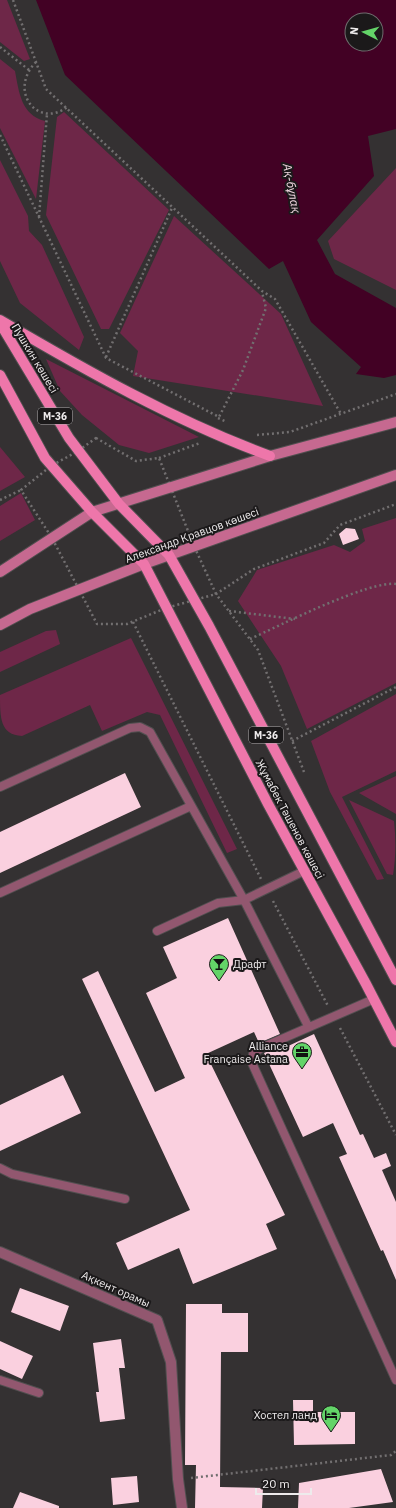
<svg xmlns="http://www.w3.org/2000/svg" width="396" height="1508" font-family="'IBM Plex Sans',sans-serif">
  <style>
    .green { fill: #6e2748 }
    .water { fill: #420124; fill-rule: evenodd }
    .building { fill: #fad0df }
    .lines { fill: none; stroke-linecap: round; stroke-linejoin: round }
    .service-casing { stroke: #524f50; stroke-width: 10 }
    .minor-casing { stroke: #524f50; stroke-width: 12 }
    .secondary-casing { stroke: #524f50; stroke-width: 12 }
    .primary-casing { stroke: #524f50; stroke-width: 12 }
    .path { stroke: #726f70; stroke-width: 2.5; stroke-dasharray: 2 3; stroke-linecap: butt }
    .service { stroke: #92576f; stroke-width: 8 }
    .minor { stroke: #92576f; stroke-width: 10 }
    .secondary { stroke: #c66990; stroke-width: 10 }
    .primary { stroke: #ee76aa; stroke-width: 10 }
    .labels { text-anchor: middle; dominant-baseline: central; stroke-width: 4; stroke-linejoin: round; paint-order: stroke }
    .shield { fill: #1b191a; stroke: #afacad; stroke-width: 1 }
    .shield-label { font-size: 10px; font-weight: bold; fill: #eeebec }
    .street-label { font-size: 11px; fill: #eeebec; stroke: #1b191a }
    .poi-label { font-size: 11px; fill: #eeebec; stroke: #1b191a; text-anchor: end }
    .water-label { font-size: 12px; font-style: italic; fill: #f4dae4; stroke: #1b191a }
  </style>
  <rect width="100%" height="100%" fill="#343132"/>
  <path class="green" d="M0,0h7l23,59 -6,2 -24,-19z
    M0,59l15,12c4,21 6,44 30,50l-9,78 -36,-71z
    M64,112l105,98 -60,119h-8l-55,-114 11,-98z
    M0,160l28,56 1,15 13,14 42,92 -5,13 -59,-47 -20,-42z
    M396,168v122l-62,-31 -6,-18z
    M174,216l107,98 42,92 -190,-30 5,-25 -18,-18z
    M46,359l153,78 -50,16 -30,-8 -37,-30 -22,-24z
    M0,447l25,30 -25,14z
    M21,493l14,27 -35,21v-35z
    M396,518v165l-89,46 -26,-63 -43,-65 19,-31 77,-25 16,7 15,-11 -3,-12z
    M56,630l4,14 -60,28v-20l46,-21z
    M131,638l106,211 -10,4 -67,-138 -13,-3 -45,19 -12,-26 -68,31c-22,-1 -22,-19 -22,-41z
    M396,694v77l-54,26 42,82 -7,1 -47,-88 -19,-51z
    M396,776v38l-37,-21z
    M349,800l45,21c2,18 2,36 -1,54l-6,-1z"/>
  <path class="water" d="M36,0h360v129l-28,7 6,40 -57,64 18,34 61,34v67l-12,3 -28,-4 5,-7 -50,-45 -28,-61 -14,8 -204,-194zM352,20h24v24h-24z"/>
  <path class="building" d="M346,528l9,1 4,10 -16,6 -4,-11z
    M125,773l16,34 -141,66v-41z
    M228,918l52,116 -21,9 -5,-11 -48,22 79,161 -19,9 11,25 -84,35 -14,-36 -51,22 -12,-27 74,-33 -108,-231 16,-8 57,121 30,-14 -39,-85 31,-15 -14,-31z
    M314,1034l46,101 3,-1 11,24 12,-5 5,13 -9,4 14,32v78l-13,-30 -2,1 -42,-94 8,-3 -14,-31 -30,14 -39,-84 21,-9 1,3z
    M63,1075l18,38 -81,38v-46z
    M20,1288l49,18 -9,25 -49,-19z
    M186,1304h36v9h26v39h-27l-1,135 43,1 -1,20h-67l1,-43h-11z
    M121,1339l4,29h-6l6,51 -25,3 -4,-30h3l-6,-49z
    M0,1341l33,15 -11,23 -22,-10z
    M293,1400h20v12h42v32l-61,1z
    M381,1469l12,33 -44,6h-51l1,-25z
    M137,1476l2,26 -26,3 -2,-27z
    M20,1492l39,14v2h-46z"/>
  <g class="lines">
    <defs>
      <path id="service" d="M0,787l130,-59 10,-1 10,5 94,168 -26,3 -61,28
        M304,871l-60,29 64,126
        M0,893l191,-87
        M374,999l-113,49 -8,6 -1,9 144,317
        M0,1168l12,6 113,25
        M0,1380l39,13"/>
      <path id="minor" d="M0,1252l157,68 14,42 7,117 4,29"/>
      <path id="secondary" d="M0,572l92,-60 178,-56 126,-34
        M0,625l30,-16 114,-45 252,-89"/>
      <path id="primary" d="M0,320c87,51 175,101 270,136
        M0,323l69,115 50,66 50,51 40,71 187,354
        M0,375l45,83 47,54 52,52 124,240 98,180 30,58"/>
    </defs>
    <use href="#service" class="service-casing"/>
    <use href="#minor" class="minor-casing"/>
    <use href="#secondary" class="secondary-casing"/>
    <use href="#primary" class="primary-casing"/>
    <path class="path" d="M13,0l33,89 216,202 13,8 66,115
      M0,47l29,23
      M36,62c-29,30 3,67 31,45
      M0,135l106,223 113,59 24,-47 23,-62 -4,-16
      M39,217l8,-103
      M106,357l66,-149
      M218,418l9,4
      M257,435l33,-3 106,-38
      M96,438l40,23 23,-3 35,88 22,48 -50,14 -39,16h-30l-45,-86 -31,-48 30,-24 27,-15z
      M159,458l41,-15
      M0,500l21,-10
      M229,611l66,8
      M133,622l128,257
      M250,639c29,-13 120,-59 146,-55
      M292,741l104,-54
      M304,772l-46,-122 -42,-56 38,-25 70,-26 16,-18 56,-21
      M273,901l55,105
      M340,1028l56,107
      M191,1478l200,-23 5,-4"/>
    <use href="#service" class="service"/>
    <use href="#minor" class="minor"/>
    <use href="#secondary" class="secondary"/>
    <use href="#primary" class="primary"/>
  </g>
  <defs>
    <symbol id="bar-pin" viewBox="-11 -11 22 30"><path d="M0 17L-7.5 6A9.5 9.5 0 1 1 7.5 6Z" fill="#63d468" stroke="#1b191a"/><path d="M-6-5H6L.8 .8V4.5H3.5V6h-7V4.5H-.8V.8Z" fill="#111"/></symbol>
    <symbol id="office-pin" viewBox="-11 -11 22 30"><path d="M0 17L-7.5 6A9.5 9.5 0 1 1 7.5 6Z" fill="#63d468" stroke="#1b191a"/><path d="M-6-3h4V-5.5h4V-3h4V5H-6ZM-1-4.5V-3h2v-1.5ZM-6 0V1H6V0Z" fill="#111"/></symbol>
    <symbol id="hotel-pin" viewBox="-11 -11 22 30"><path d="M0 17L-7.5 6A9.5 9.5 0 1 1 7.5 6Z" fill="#63d468" stroke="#1b191a"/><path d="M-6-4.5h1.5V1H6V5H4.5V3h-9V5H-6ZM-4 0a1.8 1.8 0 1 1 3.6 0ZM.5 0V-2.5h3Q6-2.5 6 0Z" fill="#111"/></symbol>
  </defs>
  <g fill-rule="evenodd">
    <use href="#bar-pin" x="208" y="953" width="22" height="30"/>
    <use href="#office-pin" x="291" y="1041" width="22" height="30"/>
    <use href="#hotel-pin" x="320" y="1404" width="22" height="30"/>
  </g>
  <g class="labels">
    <g class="shield">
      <rect x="38" y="408" width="34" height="16" rx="3"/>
      <rect x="249" y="727" width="34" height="16" rx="3"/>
    </g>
    <g class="shield-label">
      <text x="55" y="416">M-36</text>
      <text x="266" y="735">M-36</text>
    </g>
    <g class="street-label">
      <text transform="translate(35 358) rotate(59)">Пушкин көшесі</text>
      <text transform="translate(192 535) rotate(-20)">Александр Кравцов көшесі</text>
      <text transform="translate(290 819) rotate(62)">Жұмабек Тәшенов көшесі</text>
      <text transform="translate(116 1289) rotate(24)">Ақкент орамы</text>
    </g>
    <g class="poi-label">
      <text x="233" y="964" text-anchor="start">Драфт</text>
      <text x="288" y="1046">Alliance<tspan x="288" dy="13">Française Astana</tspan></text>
      <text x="317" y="1415">Хостел ланд</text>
    </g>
    <g class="water-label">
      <text transform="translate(292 188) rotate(79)">Ақ-бұлақ</text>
    </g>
  </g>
  <g transform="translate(364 32) rotate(276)"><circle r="19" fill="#1b191a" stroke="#6f6d6e"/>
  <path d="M0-3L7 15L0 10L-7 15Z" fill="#63d468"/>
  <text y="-6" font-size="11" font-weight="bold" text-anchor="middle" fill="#eeebec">N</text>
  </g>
  <path d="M256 1488v6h55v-6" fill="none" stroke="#eeebec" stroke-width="2"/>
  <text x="262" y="1488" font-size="12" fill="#eeebec" stroke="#1b191a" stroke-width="3" paint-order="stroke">20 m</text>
</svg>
